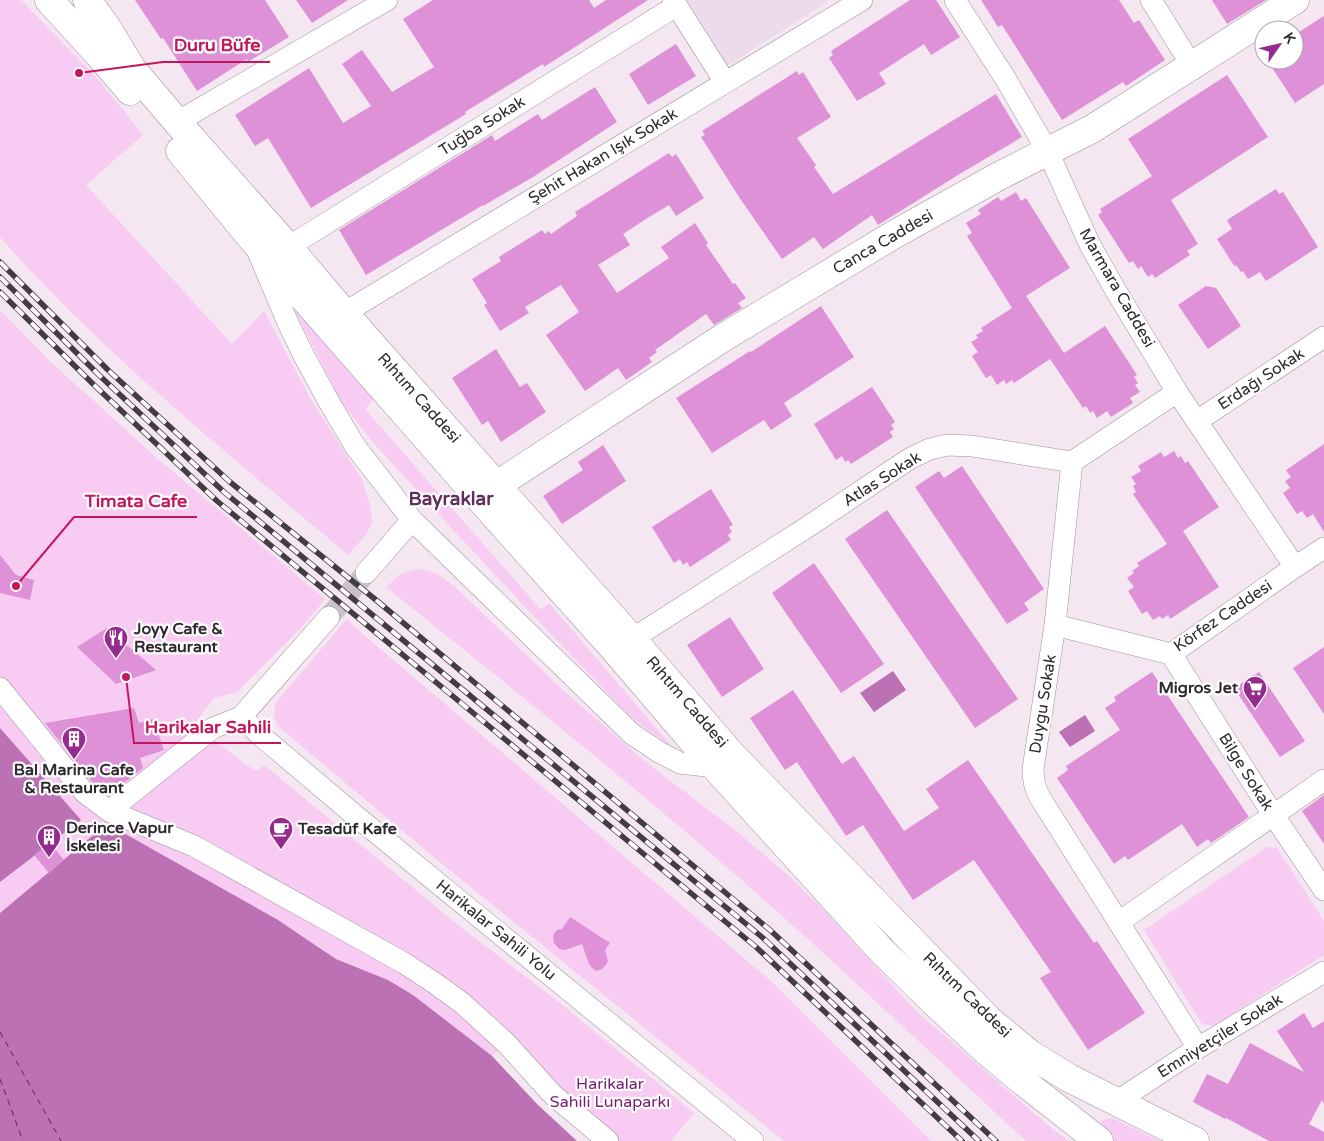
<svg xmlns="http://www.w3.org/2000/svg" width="1324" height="1141" font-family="'Varela Round',sans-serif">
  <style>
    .built { fill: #eddaea }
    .green { fill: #f8cbf2 }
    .water { fill: #bb71b3 }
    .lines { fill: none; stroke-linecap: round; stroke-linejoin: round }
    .ferry { stroke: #71166c; stroke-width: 1; stroke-dasharray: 6 5; stroke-linecap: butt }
    .building { fill: #de91d6 }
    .street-tunnel { stroke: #ccc1cb; stroke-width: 21; stroke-dasharray: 21 11; stroke-linecap: butt }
    .street-casing { stroke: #9d929c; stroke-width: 22 }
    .secondary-casing { stroke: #9d929c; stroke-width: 29 }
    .street { stroke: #fff; stroke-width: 21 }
    .secondary { stroke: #fff; stroke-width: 28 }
    .rail-casing { stroke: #433d43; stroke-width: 5.5 }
    .rail { stroke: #fff; stroke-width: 4; stroke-dasharray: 11; stroke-linecap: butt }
    .labels { text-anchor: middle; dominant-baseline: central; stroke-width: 4.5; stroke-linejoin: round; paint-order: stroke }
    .street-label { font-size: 16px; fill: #2e292e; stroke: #fff }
    .poi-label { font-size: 16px; font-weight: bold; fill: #2e292e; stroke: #fff; text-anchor: start }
    .park-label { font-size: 16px; fill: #761c71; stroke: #fff }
    .quarter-label { font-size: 19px; font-weight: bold; fill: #622e5d; stroke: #fff }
    .leader { fill: none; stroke: #c2185b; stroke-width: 2 }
    .callout-dot { fill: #c2185b; stroke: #fff; stroke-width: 2 }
    .callout-label { font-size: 18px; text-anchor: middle; font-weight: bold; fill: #c2185b; stroke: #fff; stroke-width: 4.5; stroke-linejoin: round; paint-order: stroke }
  </style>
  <rect width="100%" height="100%" fill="#f4e7f2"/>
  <path class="built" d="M686,0h144l-103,66z"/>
  <path class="green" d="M0,0h21l77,79 45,56 -57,50 146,159 32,-33 46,87 52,82 9,28 1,15 -5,10 -19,22c-119,-101 -244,-200 -348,-318z
    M286,293l89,105 -10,11 176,201 8,-7 126,147 -44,-33 -89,-92 -98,-105 -74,-81 -28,-36z
    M0,310l52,53 106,96 167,140 -23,28 -65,65 -23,6 -20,27 54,41 9,5 7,-6 199,164 88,67 143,117 -23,28h-63l-102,-98 -14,13 -79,-61 -25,-15 -52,-21 -33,-23 -190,-109 -16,6 -97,80v-31l80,-62 -80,-92z
    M419,569l17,4 18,13 111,106 82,71 92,70 52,45 31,30 95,104 139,120 13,9h-43c-101,-93 -200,-188 -304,-278 -110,-95 -223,-185 -336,-276l16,-14z
    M347,619l17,16 408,347 159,159h-147l-343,-278 -162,-136c-6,-10 -6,-15 -2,-26z
    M1267,847l10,1 47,73v34l-110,71 -12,-2 -58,-94z
    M1112,1118l48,23h-48l-13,-14 4,-7z"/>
  <path class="water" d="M893,671l13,19 -32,22 -14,-19z
    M1085,715l10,16 -25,16 -11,-15z
    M0,728l81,92 -81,62z
    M113,827l165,93 58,39 52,21 25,15 79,61 45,48 40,37h-577v-228l97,-81z"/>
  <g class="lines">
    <path class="ferry" d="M0,1032l61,109
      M0,1079l23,62"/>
  </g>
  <path class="building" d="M135,0h130l24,37 -41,25 -1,-3 -50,32 -34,-53 -2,1z
    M296,0h52l-36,23z
    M433,0h156l5,8 12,-8h42l-104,67 -1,-3 -78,48 1,2 -155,94 -43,-70 -13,8 -20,-31 74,-47 34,55 28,-17 -29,-42 20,-14 30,42 42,-25 -31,-48z
    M910,0h26l24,37 -29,18 -7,-11 -45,29 7,11 -29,17 -28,-43 4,-3 -2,-4z
    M981,0h138l15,23 5,-3 26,40 -39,26 -3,-4 -61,38 -60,-95 -4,2z
    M1212,0h54l-39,24z
    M1324,16v68l-29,19 -28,-43h27v-25z
    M676,44l20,32 -48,29 -19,-31z
    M797,71l2,4 4,-3 28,45 -34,21 19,27 -2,2 19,27 163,-100 26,43 -64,38 -80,50 -6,-10 -49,34 -9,-12 -32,22 -43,-62 -38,-60 4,-2 -3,-4z
    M1227,75l41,62 -97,63 27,44 -11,7 3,4 -35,23 -3,-4 -4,3 -7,-11 -3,3 -5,-8 -4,2 -31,-48 4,-3 -2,-3 52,-33 -24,-37z
    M595,87l22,35 -84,55 -50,29v-1l-117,70 -27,-45 153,-95 3,6 43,-27 4,6z
    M669,153l3,4 4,-3 28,44 -28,18 -7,-11 -20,12 -26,17 7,11 -32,20 19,28 52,-35 -8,-11 34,-24 13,20 -2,2 27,39 2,-1 11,15 -8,5 4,5 -28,17 -8,-11 -51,36 2,2 -8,6 3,4 -26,18 -8,-12 -33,23 -39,-56 33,-23 -18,-27 -36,22 4,6 -29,18 -16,-26 3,-2 -15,-24 29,-18 -2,-4 43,-27 3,4 4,-3 2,3 26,-18 -2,-4z
    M1276,189l3,5 4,-2 35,55 -52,34 -6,-9 -12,7 -5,-8 -2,1 -5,-7 -1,2 -18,-28 15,-10 -5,-9z
    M1016,192l5,9 5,-3 44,70 -44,28 38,57 41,-27 32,49 -3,2 4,6 -3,2 5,7 -10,6 3,5 -22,14 -4,-6 -10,7 -4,-7 -3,2 -4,-7 -3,2 -33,-49 -36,24 -2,-3 -6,4 -2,-4 -7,5 -6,-10 -5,3 -14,-22 6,-4 -7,-10 7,-4 -2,-3 7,-4 -2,-3 31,-20 -45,-72 5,-3 -6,-10 15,-9 -3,-4 20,-13 3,4z
    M1206,286l10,2 25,38 -33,23 -30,-44z
    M821,306l33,51 -70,46 8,13 -21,14 -7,-10 -52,33 -36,-55 74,-47 1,1z
    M496,349l24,38 7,-4 19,29 -45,30 -13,-21 -6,4 -30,-47z
    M872,387l23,35 -4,3 3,4 -4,3 3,5 -42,27 -3,-4 -3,2 -3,-6 -6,4 -22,-36z
    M1324,444v88l-11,-18 -6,4 -5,-7 -5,3 -14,-21 7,-5 -5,-7 6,-4 -5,-7z
    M603,445l23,36 -64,43 -19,-28 40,-26 -5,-8z
    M1174,451l4,7 3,-2 4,7 3,-2 31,46 -36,24 36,56 -49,32 -2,-4 -6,4 -2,-3 -7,4 -6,-9 -5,3 -14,-23 6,-4 -7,-9 7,-5 -2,-2 7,-5 -2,-3 30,-19 -34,-50 3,-2 -3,-6 3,-2 -5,-7 10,-6 -3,-5 23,-14 3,5z
    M962,466l82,123 -20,14 5,7 -22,14 -92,-137 24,-16 5,7z
    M711,489l22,36 -4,2 3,5 -4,3 3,5 -41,27 -3,-5 -4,3 -3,-6 -6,4 -22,-36z
    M887,510l131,189 -43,29 -130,-189z
    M0,555l16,20 18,5 -4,20 -30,-7z
    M814,563l70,101 -43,29 -69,-100z
    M730,617l34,52 -42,28 -35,-52z
    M107,628l49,42 -40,14 -39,-37z
    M1324,647v67l-31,-46z
    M1152,672l97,145 -38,26 -3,-4 -11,8 -15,-23 -54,36 -3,-4 -11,8 -57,-86 11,-8 -2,-4 54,-36 -15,-22 11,-7 -2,-4z
    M1259,672l46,69 -25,16 -46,-69z
    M793,690l49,74 12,-8 50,75 35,-23 -13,-19 42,-29 126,183 3,-2 48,72 -57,37 -48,-72 11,-6 -77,-112 -61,40 -50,-75 -17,11 -49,-74 -12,8 -35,-52z
    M134,708l5,15 14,-4 11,31 -24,8 3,10 -18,14 -23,8 -9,-7 -48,-60z
    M1324,795v49l-22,-33z
    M50,843l14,17 -15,13 -15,-18z
    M570,917l40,26 -5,7 3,11 -2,4 -4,4 -6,2 -4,-3 -3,-4 -7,-20 -17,6 -6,-1 -5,-6 -1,-5 1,-5 3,-3 5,-1z
    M1304,1013l9,15 11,-7v83l-2,-4 -13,24 15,8v9h-55l-43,-23 -1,1 -32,-17 14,-28 21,10 22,-41 54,29 -27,-41z"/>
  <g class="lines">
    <path class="street-tunnel" d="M329,617l37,-44"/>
    <defs>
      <path id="street" d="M673,0l52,82
        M955,0l50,78 43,74 42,93 26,46 61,101 118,175
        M1151,0l41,66
        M177,122l210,-122
        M288,247l388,-241
        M258,252l30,71 15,31 26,48 26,44 57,74 220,214 27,18 21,11 35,4
        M344,313l518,-313
        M1197,421l127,-84
        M1072,462l-17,163 -22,144c0,14 3,23 11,35l154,244
        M366,573l46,-53
        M1055,625l116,29 124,-87 29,-19
        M632,639l174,-111 82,-55 23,-15 19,-9 17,-4 25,1 100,16 105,-70
        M1171,654l103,162 50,74
        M0,688l84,104 25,19 85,35 210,117 32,21 26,19 44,40 47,52 55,46
        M241,717l19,18 97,82 396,324
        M109,811l104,-83 28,-11 88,-100
        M1119,922l205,-142
        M1116,1102l82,-54 126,-76"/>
      <path id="secondary" d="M49,0l51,56 30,35
        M87,0l19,26 26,43 45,53 111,125 56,66 288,326 99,115 131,135 127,131 41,34 39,24 126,63
        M180,151l73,89 226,258 136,152 100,117 164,181 55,54 50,47 37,31 78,61
        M482,496l15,-11 227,-148 171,-103 104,-58 93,-47 203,-129"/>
    </defs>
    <use href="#street" class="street-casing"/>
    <use href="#secondary" class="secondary-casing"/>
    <use href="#street" class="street"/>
    <use href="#secondary" class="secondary"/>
    <defs>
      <path id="rail" d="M0,262l108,108 122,112 146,118 394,330 226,211
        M0,277l101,100 123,115 539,446 216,203
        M0,292l93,92 124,117 539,446 206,194"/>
    </defs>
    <use href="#rail" class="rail-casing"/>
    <use href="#rail" class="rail"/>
  </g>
  <defs>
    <symbol id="restaurant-pin" viewBox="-11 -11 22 30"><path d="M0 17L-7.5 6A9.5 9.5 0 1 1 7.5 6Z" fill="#952b8e" stroke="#fff"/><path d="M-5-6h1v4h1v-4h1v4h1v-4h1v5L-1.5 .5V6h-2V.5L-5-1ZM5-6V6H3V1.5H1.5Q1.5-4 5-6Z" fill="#fff"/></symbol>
    <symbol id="supermarket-pin" viewBox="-11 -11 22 30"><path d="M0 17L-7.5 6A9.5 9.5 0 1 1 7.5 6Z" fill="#952b8e" stroke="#fff"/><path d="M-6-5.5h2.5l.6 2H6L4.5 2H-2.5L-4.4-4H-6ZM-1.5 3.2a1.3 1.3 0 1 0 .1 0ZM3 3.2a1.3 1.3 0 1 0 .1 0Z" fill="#fff"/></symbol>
    <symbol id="building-pin" viewBox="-11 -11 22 30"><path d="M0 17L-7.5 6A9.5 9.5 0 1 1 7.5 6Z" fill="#952b8e" stroke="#fff"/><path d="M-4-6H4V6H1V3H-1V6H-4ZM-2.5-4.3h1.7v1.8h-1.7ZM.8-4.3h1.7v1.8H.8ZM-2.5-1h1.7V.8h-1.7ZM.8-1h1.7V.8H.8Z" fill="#fff"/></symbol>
    <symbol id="cafe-pin" viewBox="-11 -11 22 30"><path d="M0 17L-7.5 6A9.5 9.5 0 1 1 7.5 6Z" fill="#952b8e" stroke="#fff"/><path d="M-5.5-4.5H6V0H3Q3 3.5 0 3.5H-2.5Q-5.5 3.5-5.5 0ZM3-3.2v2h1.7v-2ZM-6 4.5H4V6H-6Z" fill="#fff"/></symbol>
  </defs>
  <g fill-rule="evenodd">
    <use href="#restaurant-pin" x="102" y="624" width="28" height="38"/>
    <use href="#supermarket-pin" x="1241" y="674" width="28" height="38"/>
    <use href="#building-pin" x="60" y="725" width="28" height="38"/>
    <use href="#cafe-pin" x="267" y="815" width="28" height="38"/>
    <use href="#building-pin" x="35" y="823" width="28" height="38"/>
  </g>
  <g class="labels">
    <g class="street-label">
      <text transform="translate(482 126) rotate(-32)">Tuğba Sokak</text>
      <text transform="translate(603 156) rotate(-31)">Şehit Hakan Işık Sokak</text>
      <text transform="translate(883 242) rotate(-30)">Canca Caddesi</text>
      <text transform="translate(1117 288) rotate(60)">Marmara Caddesi</text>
      <text transform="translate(1261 379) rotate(-33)">Erdağı Sokak</text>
      <text transform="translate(419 398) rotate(48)">Rıhtım Caddesi</text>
      <text transform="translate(882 479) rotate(-32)">Atlas Sokak</text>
      <text transform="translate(1223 616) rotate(-34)">Körfez Caddesi</text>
      <text transform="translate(687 702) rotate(49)">Rıhtım Caddesi</text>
      <text transform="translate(1043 704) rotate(-81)">Duygu Sokak</text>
      <text transform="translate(1246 772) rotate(58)">Bilge Sokak</text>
      <text transform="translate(496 930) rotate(39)">Harikalar Sahili Yolu</text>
      <text transform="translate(967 995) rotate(44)">Rıhtım Caddesi</text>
      <text transform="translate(1220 1036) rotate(-32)">Emniyetçiler Sokak</text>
    </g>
    <g class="poi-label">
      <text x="134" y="629">Joyy Cafe &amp;<tspan x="134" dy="18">Restaurant</tspan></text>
      <text x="1238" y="688" text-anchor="end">Migros Jet</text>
      <text x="74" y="770" text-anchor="middle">Bal Marina Cafe<tspan x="74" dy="18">&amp; Restaurant</tspan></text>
      <text x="66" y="828">Derince Vapur<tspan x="66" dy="18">İskelesi</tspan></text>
      <text x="298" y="829">Tesadüf Kafe</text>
    </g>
    <g class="park-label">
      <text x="610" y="1084">Harikalar<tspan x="610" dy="18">Sahili Lunaparkı</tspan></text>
    </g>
    <g class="quarter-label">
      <text x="451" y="499">Bayraklar</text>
    </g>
  </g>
  <path class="leader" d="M79 73L163 62H270M16 586L74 517H197M126 677L134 743H281"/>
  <g class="callout-dot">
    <circle cx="79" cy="73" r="5"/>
    <circle cx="16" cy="586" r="5"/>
    <circle cx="126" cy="677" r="5"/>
  </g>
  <g class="callout-label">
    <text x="217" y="51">Duru Büfe</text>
    <text x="136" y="507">Timata Cafe</text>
    <text x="208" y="733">Harikalar Sahili</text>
  </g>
  <g transform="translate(1279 45) rotate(56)"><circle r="24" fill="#ffffff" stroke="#aba9ab"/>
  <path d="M0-4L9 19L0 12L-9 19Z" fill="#952b8e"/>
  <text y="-8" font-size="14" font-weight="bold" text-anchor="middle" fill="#2e292e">K</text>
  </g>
</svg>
